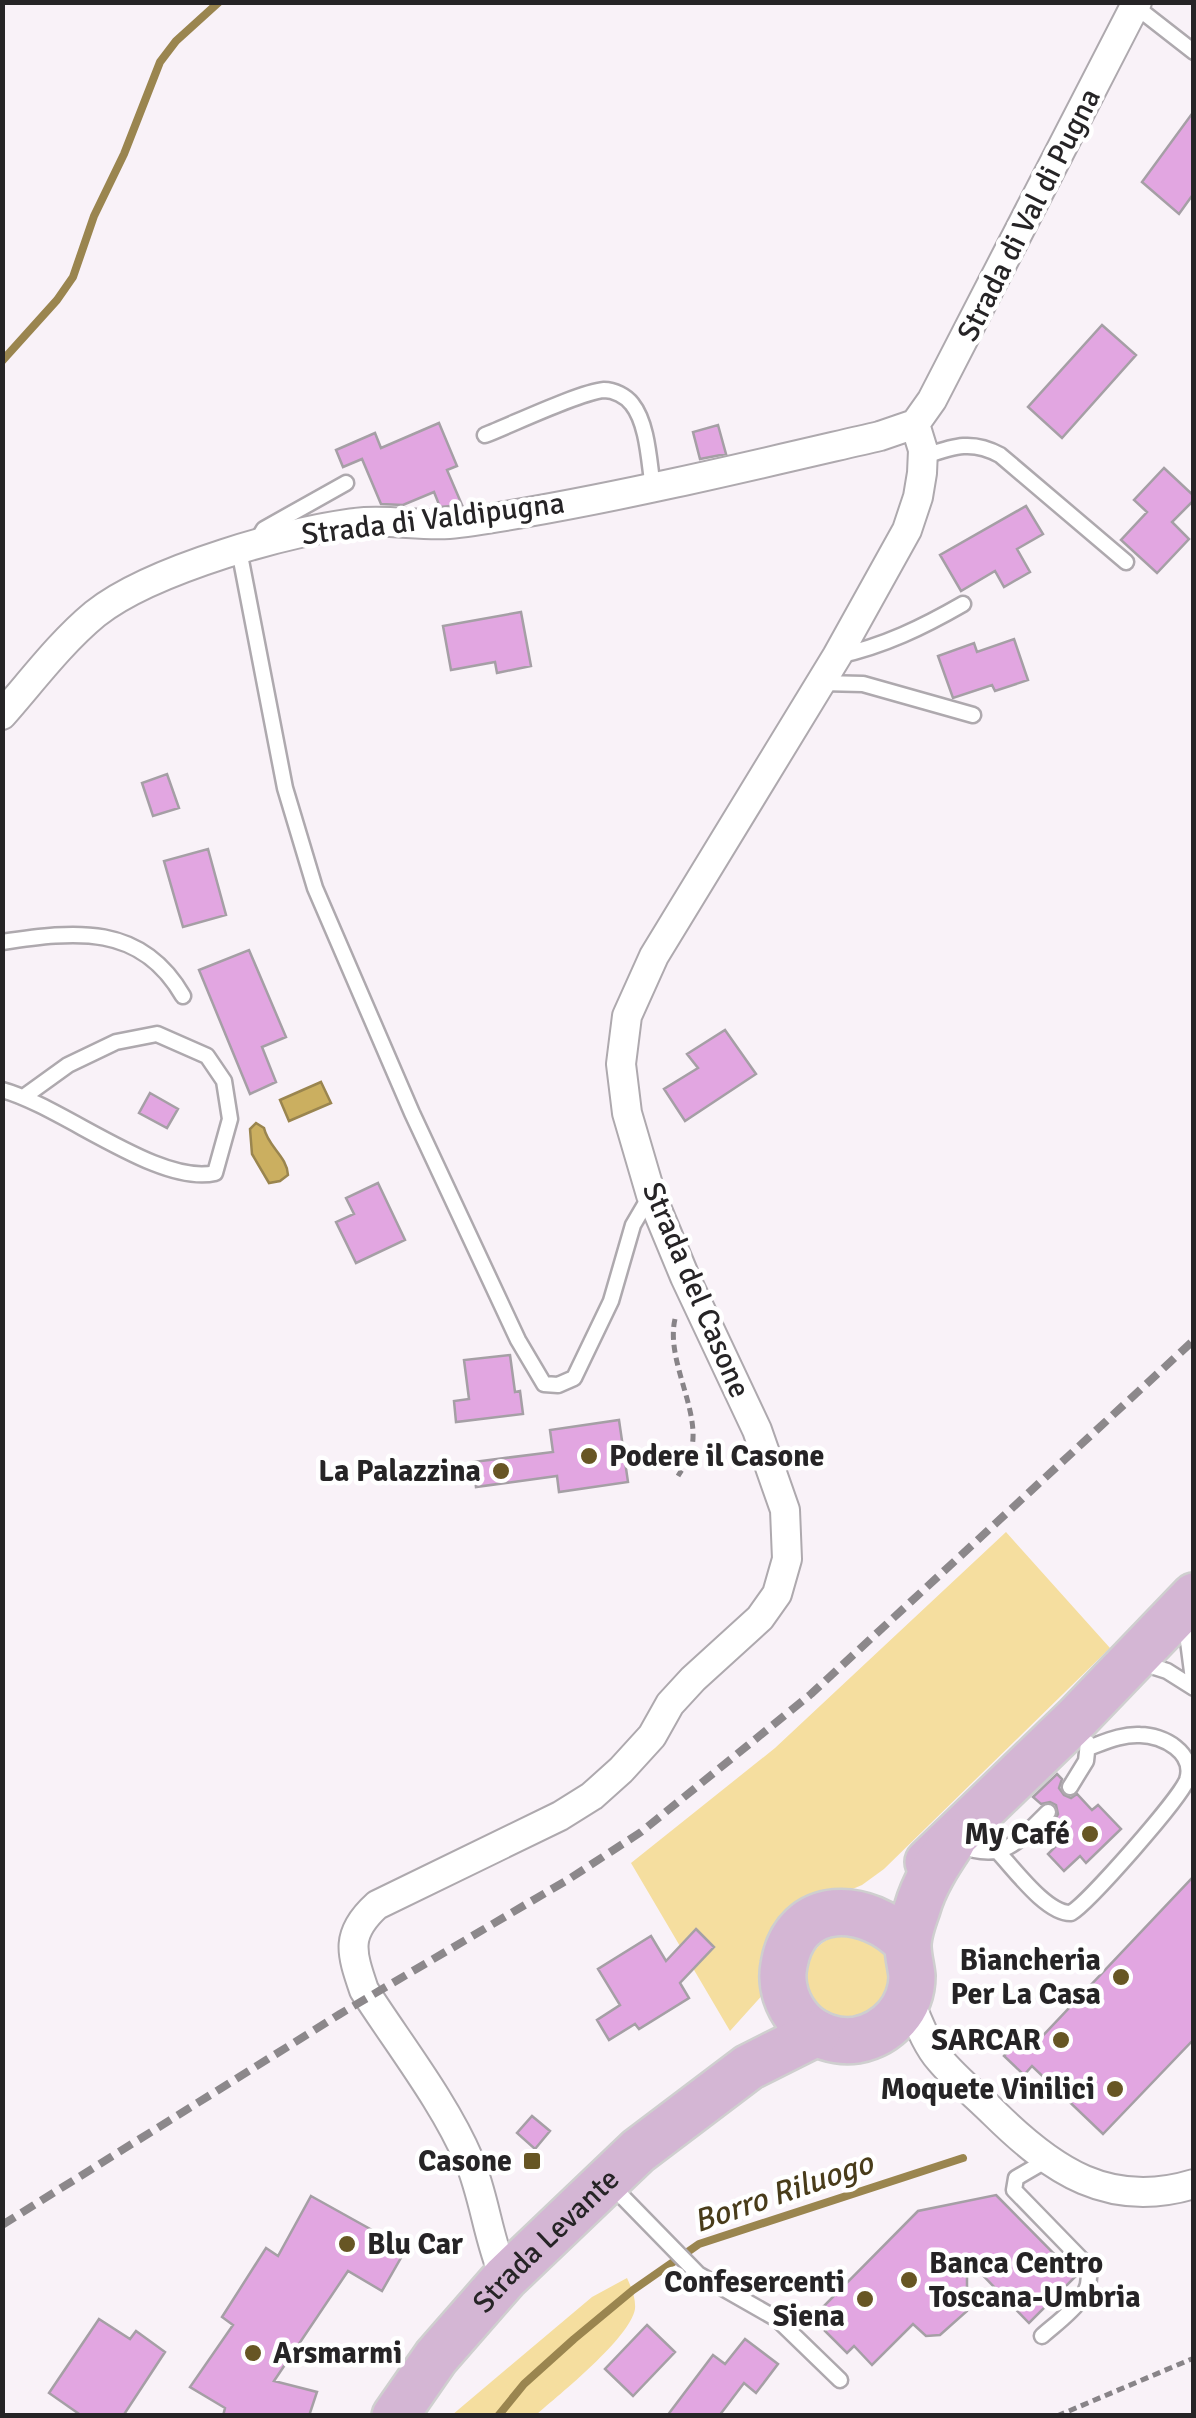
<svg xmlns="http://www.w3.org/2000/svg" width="1196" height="2418" font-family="Signika,sans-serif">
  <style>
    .green { fill: #f5de9f }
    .water { fill: #cbaf60; stroke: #9a854f; stroke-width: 2.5 }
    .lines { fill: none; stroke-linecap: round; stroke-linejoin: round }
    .stream { stroke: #9a854f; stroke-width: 8 }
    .building { fill: #e2a6e1; stroke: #a59fa5; stroke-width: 2.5 }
    .lane-casing { stroke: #aea9ae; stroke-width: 19 }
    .street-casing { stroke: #aea9ae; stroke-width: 32 }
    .primary-casing { stroke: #cfcfcf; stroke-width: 50 }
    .path { stroke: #888488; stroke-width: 5; stroke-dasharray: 8 5; stroke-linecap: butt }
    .lane { stroke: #fff; stroke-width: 14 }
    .street { stroke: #fff; stroke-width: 28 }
    .primary { stroke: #d4b6d4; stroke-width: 45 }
    .rail { stroke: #8c888b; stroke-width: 8; stroke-dasharray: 15 8; stroke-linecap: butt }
    .poi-dot { fill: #675624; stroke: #fff; stroke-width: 4 }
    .labels { text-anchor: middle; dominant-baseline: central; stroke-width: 9; stroke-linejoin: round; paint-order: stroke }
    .street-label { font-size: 30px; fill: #262426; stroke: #fff }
    .poi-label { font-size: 30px; font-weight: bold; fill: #262426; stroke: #fff; text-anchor: end }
    .water-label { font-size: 32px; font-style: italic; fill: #493c1a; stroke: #fff }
  </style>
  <rect width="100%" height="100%" fill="#f9f2f8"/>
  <path class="green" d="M1006,1532l104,116 -226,221 -22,16 -33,14 -63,92 -36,40 -99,-168 144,-115z
    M806 1976a42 42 0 1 1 84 0a42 42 0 1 1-84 0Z
    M627,2278c4,9 9,20 8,31 -5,29 -75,85 -99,106h-84l140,-118z"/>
  <path class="water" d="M321,1082l10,21 -42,18 -9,-21z
    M256,1123l8,5c4,19 23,28 24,47l-8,6 -11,2 -17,-29 -2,-25z"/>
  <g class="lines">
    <path class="stream" d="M2,361l55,-61 16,-23 21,-61 30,-62 36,-92 16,-21 43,-39
      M498,2416l26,-32 50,-45 59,-49 66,-46 264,-86"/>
  </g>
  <path class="building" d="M1194,111v82l-15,21 -37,-32z
    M1102,325l34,30 -74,83 -34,-31z
    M439,423l18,43 -10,4 15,35 -22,2 -6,-15 -31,13 -22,-1 -19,-45 -19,8 -7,-17 39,-17 6,15z
    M718,425l8,29 -26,5 -7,-27z
    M1164,468l30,28v4l-22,22 17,17 -32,34 -36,-33 26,-28 -13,-12z
    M1026,506l17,28 -26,15 13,23 -26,15 -9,-16 -34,20 -21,-36z
    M521,612l10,54 -34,7 -2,-11 -44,8 -8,-44z
    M1014,639l14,41 -33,11 -3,-6 -39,13 -15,-42 36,-13 3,9z
    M167,774l12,34 -26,8 -11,-33z
    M208,849l18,66 -43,12 -19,-66z
    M249,950l37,87 -24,10 14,35 -26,12 -51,-124z
    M725,1030l31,44 -71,47 -21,-32 34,-21 -11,-14z
    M150,1093l28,16 -11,19 -28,-15z
    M378,1183l27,57 -49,23 -20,-41 18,-8 -8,-16z
    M510,1355l5,37 5,-1 3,23 -67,8 -2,-21 15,-2 -5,-39z
    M619,1420l9,62 -69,10 -2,-16 -81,11 -3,-25 80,-10 -3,-22z
    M1057,1774l5,5 -3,9 5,7 7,3 6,-4 15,16 6,-5 23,24 -35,34 -6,-7 -16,15 -16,-17 21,-21 -14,-13 3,-6 -2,-9 -6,-3 -9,2 -8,-7z
    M1194,1876v163l-91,95 -71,-68 -8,9 -20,-19 20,-21 10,10z
    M696,1929l18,18 -34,36 9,15 -50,31 -4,-5 -26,16 -12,-20 23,-15 -22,-36 53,-33 15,25z
    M532,2116l18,15 -15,18 -18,-16z
    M996,2195l80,81 -47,47 -62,-64v52l-27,24 -14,1 -13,-12 -41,41 -18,-19 -7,7 -22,-22 8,-8 -13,-13 98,-99z
    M311,2196l95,53 -24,42 -34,-20 -74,110 43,11 -8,24h-86l2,-8 -35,-21 43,-62 -11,-8 44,-69 12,8z
    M99,2319l31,20 6,-8 29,21 -42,64h-41l-33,-23z
    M647,2325l28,27 -42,44 -28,-27z
    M745,2339l33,25 -22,29 -12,-10 -25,33h-52l46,-61 12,9z"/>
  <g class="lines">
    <defs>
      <path id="lane" d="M1135,6l59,46
        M485,435c26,-10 95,-43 119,-45 10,0 22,6 28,14 16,20 17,59 21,84
        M922,457c30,-10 49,-18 78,-2l126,107
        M256,542l8,-13 82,-46
        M239,550l46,238 30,100 97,225 106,227 26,44 14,1 16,-7 37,-77 22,-76 17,-29
        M838,656c46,-10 85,-29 125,-52
        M822,683l41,1 110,31
        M2,942c73,-11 139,-19 181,54
        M2,1090c60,16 156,96 213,83l15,-54 -6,-38 -17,-25 -50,-22 -41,8 -48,23 -43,31
        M1185,1618l9,69
        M1142,1663l25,8 27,17
        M1070,1787l16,-26 2,-18
        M957,1844c46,20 60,-2 91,-32
        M998,1852c17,18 49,62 73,61 18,-11 108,-113 116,-133 9,-27 -24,-45 -47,-45 -18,-1 -35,7 -52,13
        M610,2184l88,90 79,45 63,61
        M1042,2336c20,-18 61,-44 42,-74l-70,-72 2,-12 31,-18"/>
      <path id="street" d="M2,715c30,-34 58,-72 93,-101 55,-44 200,-86 270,-92 28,-2 56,4 84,2 22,-2 45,-6 68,-10 122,-21 242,-50 363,-78l35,-12 17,-24 205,-398
        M908,1998c9,20 17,45 32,62 16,19 37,36 55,54 57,56 114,96 199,70
        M505,2278c-17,-38 -20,-80 -36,-118 -24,-57 -71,-117 -105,-170 -13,-38 -19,-56 13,-85l183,-89 32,-20 29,-26 31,-34 18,-32 23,-25 67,-61 17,-24 10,-35 -2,-49 -28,-80 -72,-153 -34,-82 -24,-82 -6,-49 6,-48 27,-60 183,-300 70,-126 11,-33 4,-24 1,-23 -8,-26"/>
      <g id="primary">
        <path d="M928,1862l148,-143 118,-123"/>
        <path d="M907,1943c-39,-42 -112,-46 -123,22 -4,20 3,41 17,56 14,15 36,22 56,19 31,-6 55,-32 55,-64 -1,-10 -4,-20 -4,-30 0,-12 5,-26 9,-37 7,-25 21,-46 35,-67"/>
        <path id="s1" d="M395,2416l41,-59 69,-79 133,-127 111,-84 68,-34"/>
      </g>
    </defs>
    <use href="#lane" class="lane-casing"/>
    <use href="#street" class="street-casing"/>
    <use href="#primary" class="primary-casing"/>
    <path class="path" d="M675,1319c-10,43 29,96 15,135 -2,8 -8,15 -12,22
      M1057,2416l137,-58"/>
    <use href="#lane" class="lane"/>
    <use href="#street" class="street"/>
    <use href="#primary" class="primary"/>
    <path class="rail" d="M2,2225l338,-211 229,-135 72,-47 170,-138 383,-354"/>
  </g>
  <g class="poi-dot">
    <circle cx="589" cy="1456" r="10"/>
    <circle cx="501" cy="1471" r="10"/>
    <circle cx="1090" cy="1834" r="10"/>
    <circle cx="1121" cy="1977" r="10"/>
    <circle cx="1061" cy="2040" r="10"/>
    <circle cx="1115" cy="2089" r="10"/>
    <rect x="522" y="2151" width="20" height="20" rx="5"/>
    <circle cx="347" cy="2244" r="10"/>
    <circle cx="909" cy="2280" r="10"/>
    <circle cx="865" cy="2299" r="10"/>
    <circle cx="253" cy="2353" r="10"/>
  </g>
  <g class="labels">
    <g class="street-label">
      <text transform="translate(1029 215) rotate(-63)">Strada di Val di Pugna</text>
      <text transform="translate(433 519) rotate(-7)">Strada di Valdipugna</text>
      <text transform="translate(696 1290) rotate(67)">Strada del Casone</text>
      <text stroke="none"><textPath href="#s1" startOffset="232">Strada Levante</textPath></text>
    </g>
    <g class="poi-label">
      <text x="609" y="1456" text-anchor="start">Podere il Casone</text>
      <text x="481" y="1471">La Palazzina</text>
      <text x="1070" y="1834">My Café</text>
      <text x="1101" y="1960">Biancheria<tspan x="1101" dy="34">Per La Casa</tspan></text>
      <text x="1041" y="2040">SARCAR</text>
      <text x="1095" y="2089">Moquete Vinilici</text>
      <text x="512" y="2161">Casone</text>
      <text x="367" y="2244" text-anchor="start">Blu Car</text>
      <text x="929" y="2263" text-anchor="start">Banca Centro<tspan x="929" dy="34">Toscana-Umbria</tspan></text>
      <text x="845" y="2282">Confesercenti<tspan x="845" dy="34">Siena</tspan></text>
      <text x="273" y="2353" text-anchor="start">Arsmarmi</text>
    </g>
    <g class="water-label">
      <text transform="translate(783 2192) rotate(-19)">Borro Riluogo</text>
    </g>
  </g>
  <rect width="1196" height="2418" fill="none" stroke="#262426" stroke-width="10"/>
</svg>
